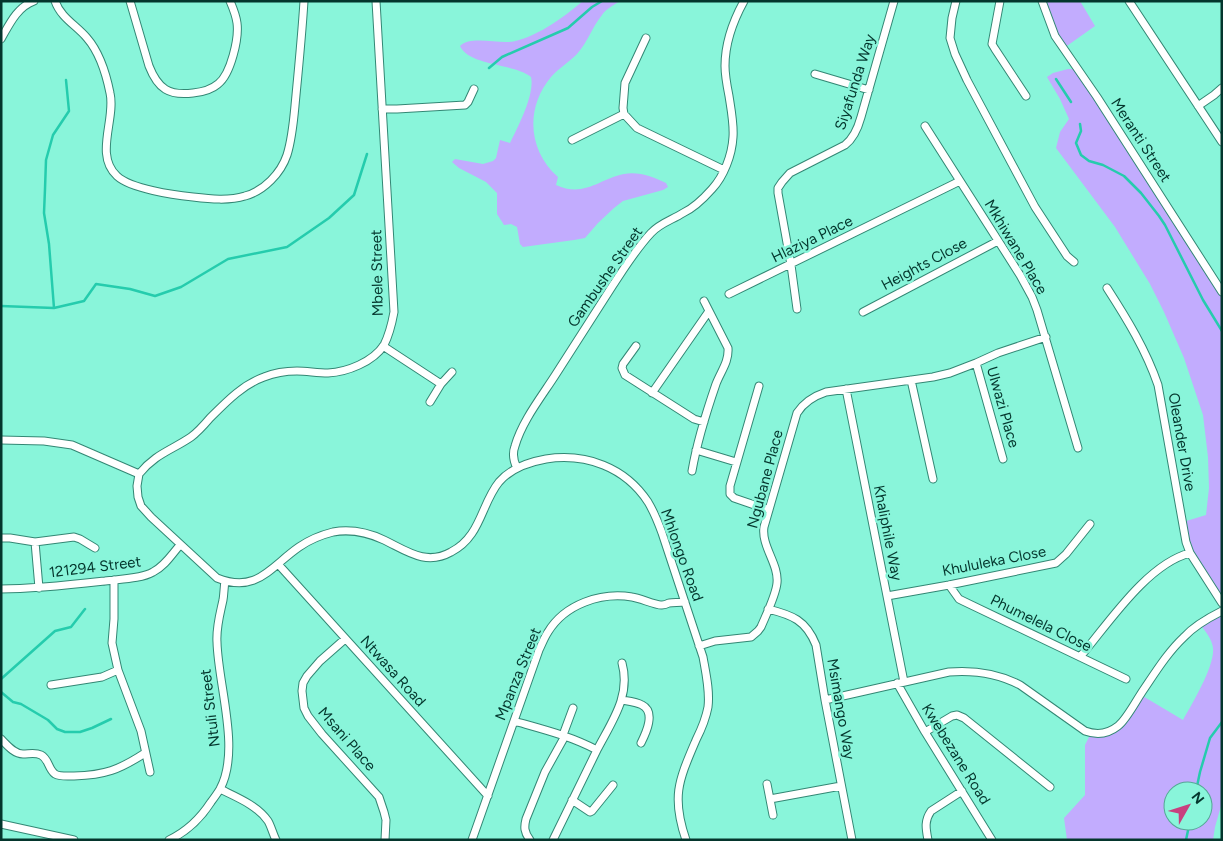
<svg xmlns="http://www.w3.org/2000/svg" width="1223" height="841" font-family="Figtree,sans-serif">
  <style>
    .green { fill: #c2acfe; fill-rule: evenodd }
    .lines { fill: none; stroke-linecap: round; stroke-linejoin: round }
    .stream { stroke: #25ccad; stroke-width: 2.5 }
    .minor-casing { stroke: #338774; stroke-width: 9 }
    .minor { stroke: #fff; stroke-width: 7 }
    .labels { text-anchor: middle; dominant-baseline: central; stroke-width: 5; stroke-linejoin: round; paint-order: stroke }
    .street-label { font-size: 15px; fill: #04362d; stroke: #89f5da }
  </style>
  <rect width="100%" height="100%" fill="#89f5da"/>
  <path class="green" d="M583,1h37c-6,4 -14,8 -18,14 -10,12 -14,27 -25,39 -8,8 -18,14 -26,23 -26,31 -23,74 7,100l-2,8c28,13 43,-6 68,-11 14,-3 30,3 42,9l2,4 -5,3 -40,11 -9,7 -16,15 -13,15 -11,2 -51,7 -3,-3 -3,-17 -6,-3 -7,1 -7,-11v-21l-11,-11 -27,-14 -7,-6 3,-3 28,5 10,-3 3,-3 4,-18 10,3c8,-16 25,-49 21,-66 -18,-14 -62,-11 -71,-31 10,-10 35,-3 49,-4 24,-2 55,-25 74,-41z
    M1042,1h38l15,25 -31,22z
    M1068,69h11l143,223v310l-32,-49 -7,-31 23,-7 3,-27 -1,-31 -5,-42 -19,-57 -20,-46 -14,-28 -35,-57 -59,-79 4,-16 9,-13 -9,-20 -13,-22 6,-4z
    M1222,612v194h-1l-6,21 -2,13h-146l-3,-22 21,-23v-50l6,-12 25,-5 25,-33 42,25c9,-16 32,-54 30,-72 -1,-9 -8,-17 -13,-24zM1173,791h30v30h-30z"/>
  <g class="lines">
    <path class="stream" d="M489,68l13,-11 66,-29 24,-21 10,-6
      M1056,79l15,23
      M1080,124l1,7 -5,12 5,12 8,6 14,4 21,11 17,17 18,23 6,9 38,75 19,31
      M1,306l53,2 30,-7 12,-17 34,5 25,7 26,-9 47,-28 59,-12 42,-29 25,-23 13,-41
      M54,308l-5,-64 -5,-31 1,-24 1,-29 7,-25 16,-24 -3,-31
      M1,679l54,-48 16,-4 14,-18
      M1,692l12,10 8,2 22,13 5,3 9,9 8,3h15l12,-4 19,-9
      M1196,791l4,-19 10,-34 12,-16
      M1186,840l4,-19"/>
    <defs>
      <path id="minor" d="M55,1c6,17 21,24 32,37 13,15 19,35 23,55 6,26 -16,62 7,83 14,13 57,19 76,21 17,2 36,4 52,-1 19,-5 36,-23 42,-41 6,-19 7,-40 9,-60 3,-31 6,-62 8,-94
        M130,1l19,65c9,23 20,30 44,27 10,-1 18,-3 25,-9 13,-10 21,-46 19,-61 -1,-8 -4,-15 -7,-22
        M956,1l-4,17 -2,20 5,16 12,26 68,127 32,49 7,6
        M1000,1l-8,43 3,5 31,47
        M1042,1l13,35 42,61 125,195
        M1129,1l93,141
        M646,38l-21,45 -2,25 1,6 13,14 87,42
        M1,39c8,-14 16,-32 33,-38
        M815,74l54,16
        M1198,106l16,-11 8,-7
        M382,109h15l68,-4 3,-3 6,-13
        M925,126l95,149 12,22 5,13 41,138
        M572,140l52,-26
        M1107,288c20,31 39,62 51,97l28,157 4,11 32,50
        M729,294l231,-113
        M797,309l-6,-44 -13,-72v-5l4,-6 8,-9 55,-28c9,-7 13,-17 16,-28l33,-116
        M863,312l135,-71
        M383,346l58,38
        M636,346l-13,18 -1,4 3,7 69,44 10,3
        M976,363l27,96
        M911,380l22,99
        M759,386l-29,100v8l4,4 35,12
        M846,389l58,293
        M652,393l57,-82
        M430,402l11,-18 11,-12
        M1,440l43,1 28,4 67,29
        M696,450l40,12
        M517,468c-4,-8 -5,-14 -2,-22 7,-25 27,-50 41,-72 19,-30 38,-59 57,-89 12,-18 23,-36 38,-52 9,-10 21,-13 32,-20 11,-5 21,-15 29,-24 12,-13 20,-34 21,-52 1,-13 -2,-28 -4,-41 -2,-10 -4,-20 -4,-30 0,-22 8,-45 19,-65
        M692,471c5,-29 14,-58 24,-87 5,-13 13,-22 12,-36l-24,-47
        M139,474l-2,12 1,11 3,9 10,11 66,61c40,16 53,-11 82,-31 10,-7 22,-12 34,-15 17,-3 36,1 51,8 23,11 42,26 67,12 30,-15 30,-48 48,-70 12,-14 30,-20 47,-23 40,-6 79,8 102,43 6,10 10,20 14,31l41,124c3,17 7,34 5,50 -2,11 -7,23 -12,33 -17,40 -25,56 -10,100
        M139,474c16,-20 33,-24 52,-37 7,-5 13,-12 19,-19 16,-16 32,-33 54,-41 10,-4 22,-6 33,-6 10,0 20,2 31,2 19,-1 45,-11 56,-28 5,-10 8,-22 10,-33l-18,-311
        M1,538h9l25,4 39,-5 6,2 15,9
        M35,542l4,46
        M278,564l210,232
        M114,580v39l-2,24 6,27 23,61 9,41
        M949,585l10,14 4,2 163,78
        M1,589c35,0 69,-4 104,-8 14,-2 36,-2 48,-9 12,-6 19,-18 27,-27
        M887,596l62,-11 107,-22 10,-9 24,-30
        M768,609c24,6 38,11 48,36l9,55 27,140
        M345,639l-25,22 -13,15 -4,7 -1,8 2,17 4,8 14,18 57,63 5,15 2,8 -1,20
        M699,646l16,-5 36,-4 7,-6 3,-4c5,-12 15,-32 16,-44 2,-19 -16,-37 -13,-56l33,-114c7,-11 17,-17 29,-21l107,-15 17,-4 26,-10 22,-10 48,-16
        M1080,657c28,-33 67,-93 110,-104
        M897,683l28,49 67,108
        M51,685l51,-8 16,-7
        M622,700c6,1 15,2 20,5 14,7 4,28 -1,38
        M825,700l124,-28c25,-2 48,1 71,13l65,46c11,4 23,3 33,-5 8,-6 18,-25 24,-34 13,-19 25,-39 42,-55 10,-11 24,-19 38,-26
        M514,721c28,8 57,15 83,29 15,-29 34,-54 25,-87
        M925,732l27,-16 5,-1 7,3 86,69
        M563,735l10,-27
        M1,739c6,6 13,15 22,15 6,0 12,-2 18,1 8,4 7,14 14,19 5,3 13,2 19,2 31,-1 45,-6 71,-23
        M767,784l6,31
        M220,789c16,8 37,16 48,32 3,5 5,13 8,19
        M770,799l71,-13
        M572,800l18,12 2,-1 21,-26
        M1,824l73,16
        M169,840c19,-9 31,-21 42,-38 3,-4 6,-8 9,-13 21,-39 -2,-104 -3,-147 -1,-15 3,-28 6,-42 1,-6 1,-13 2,-19
        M472,840l67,-190c3,-6 5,-12 9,-18 17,-28 53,-40 84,-35 8,1 25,9 30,8 2,0 5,-1 7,-2 5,0 10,-1 16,-1
        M530,840c-6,-8 -6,-13 -4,-21l19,-47 20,-36
        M553,840l44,-90
        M928,840c-2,-11 -4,-19 3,-29l31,-20"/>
    </defs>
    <use href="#minor" class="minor-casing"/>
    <use href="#minor" class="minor"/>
  </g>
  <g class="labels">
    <g class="street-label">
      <text transform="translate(855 82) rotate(-72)">Siyafunda Way</text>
      <text transform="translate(1141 140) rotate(57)">Meranti Street</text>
      <text transform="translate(812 239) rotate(-26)">Hlaziya Place</text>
      <text transform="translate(1016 247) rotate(59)">Mkhiwane Place</text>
      <text transform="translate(924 264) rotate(-28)">Heights Close</text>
      <text transform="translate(377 273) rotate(-91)">Mbele Street</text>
      <text transform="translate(605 277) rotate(-55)">Gambushe Street</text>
      <text transform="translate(1003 407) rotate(74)">Ulwazi Place</text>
      <text transform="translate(1182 442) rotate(80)">Oleander Drive</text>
      <text transform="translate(765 479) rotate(-75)">Ngubane Place</text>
      <text transform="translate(888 533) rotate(79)">Khaliphile Way</text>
      <text transform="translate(682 555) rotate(70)">Mhlongo Road</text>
      <text transform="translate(994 561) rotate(-11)">Khululeka Close</text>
      <text transform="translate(95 567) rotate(-7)">121294 Street</text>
      <text transform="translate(1041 623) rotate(26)">Phumelela Close</text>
      <text transform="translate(393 671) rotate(48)">Ntwasa Road</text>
      <text transform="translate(518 674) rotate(-68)">Mpanza Street</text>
      <text transform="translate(210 708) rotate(-97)">Ntuli Street</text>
      <text transform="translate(841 709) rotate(80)">Msimango Way</text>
      <text transform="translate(347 739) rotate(49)">Msani Place</text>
      <text transform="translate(956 754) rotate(58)">Kwebezane Road</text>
    </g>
  </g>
  <rect width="1223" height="841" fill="none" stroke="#04362d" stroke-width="5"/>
  <g transform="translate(1188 806) rotate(51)"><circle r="24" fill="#89f5da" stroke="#54a995"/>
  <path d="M0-4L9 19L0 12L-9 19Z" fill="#c8407f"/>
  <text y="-8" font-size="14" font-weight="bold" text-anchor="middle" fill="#04362d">N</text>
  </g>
</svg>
